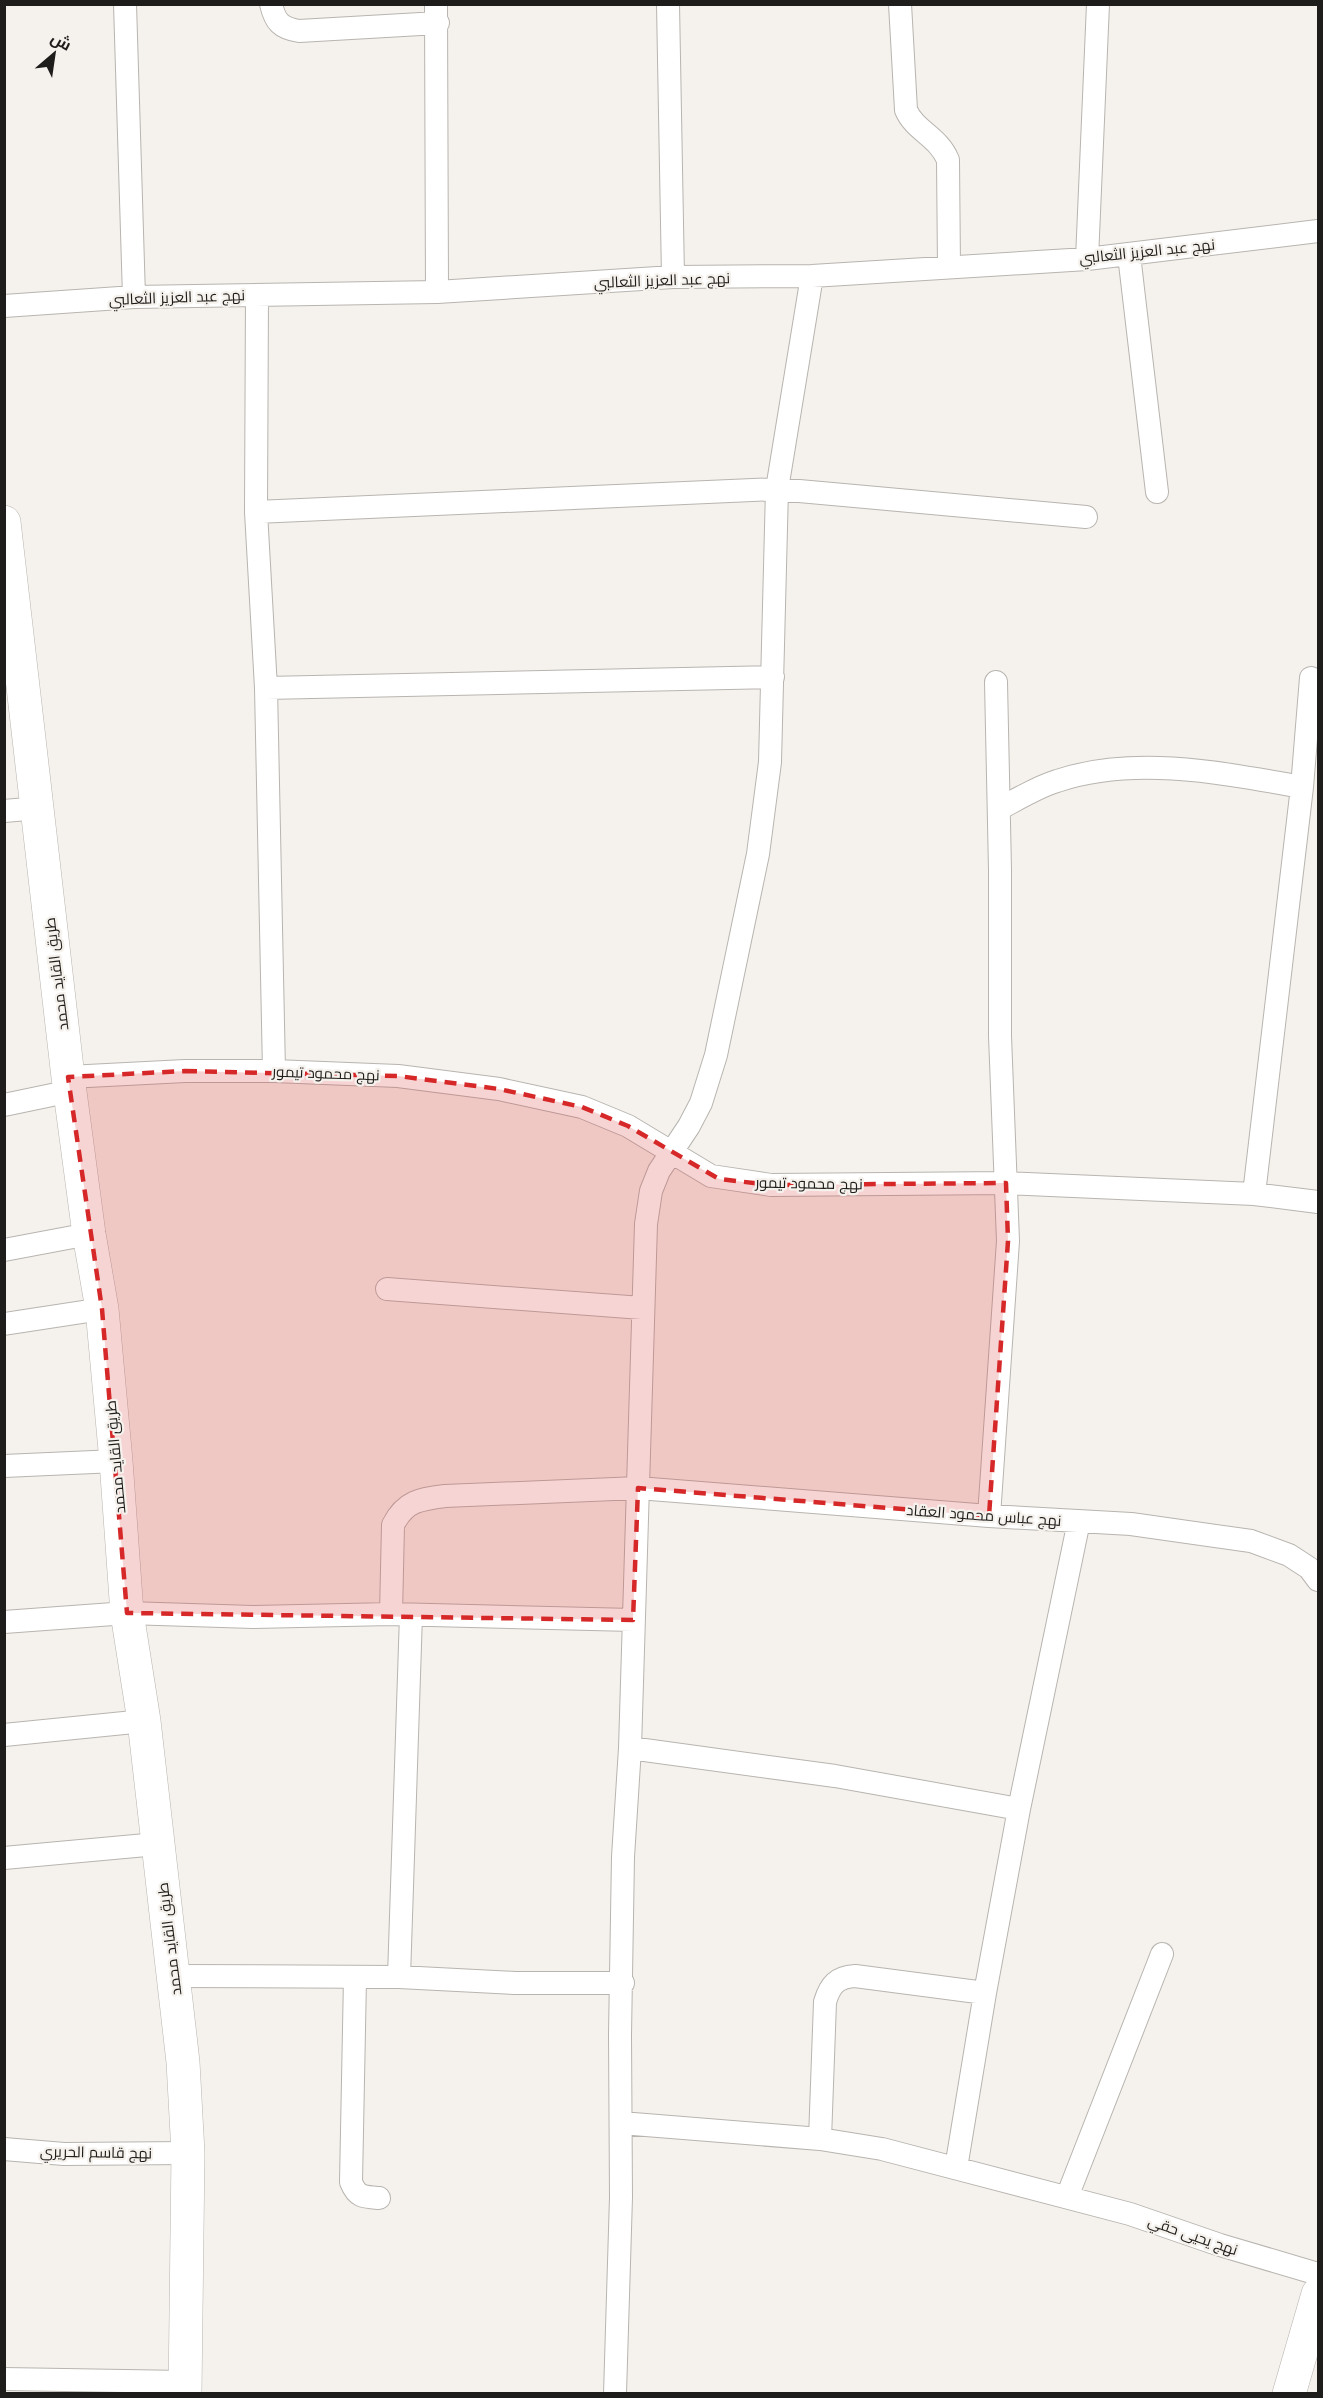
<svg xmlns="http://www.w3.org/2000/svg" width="1323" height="2398" font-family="Arial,Cairo,sans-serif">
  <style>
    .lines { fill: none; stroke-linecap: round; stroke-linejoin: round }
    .minor-casing { stroke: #b8b5b0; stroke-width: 24 }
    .secondary-casing { stroke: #b8b5b0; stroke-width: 34 }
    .minor { stroke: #fff; stroke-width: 22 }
    .secondary { stroke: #fff; stroke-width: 33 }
    .marked { fill: #d62828; fill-opacity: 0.2; stroke: #d62828; stroke-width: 4.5; stroke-dasharray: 12 8; stroke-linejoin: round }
    .labels { text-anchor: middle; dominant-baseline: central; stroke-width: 4.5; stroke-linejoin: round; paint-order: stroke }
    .street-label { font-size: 15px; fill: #1e1d1b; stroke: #f5f1ec }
  </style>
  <rect width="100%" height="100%" fill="#f5f1ec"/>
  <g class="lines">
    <defs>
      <path id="minor" d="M125,4l9,293
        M271,4c4,18 10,24 28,27l139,-8
        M436,4l1,288
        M668,4l5,273
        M900,4l6,106c9,21 32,26 42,50l1,107
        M1129,255l28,237
        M1087,259l11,-255
        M257,295l-1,217 10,176 8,383
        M4,306l130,-9 303,-5 236,-15 139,-1 275,-17 231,-28
        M256,512l521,-23 309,28
        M266,688l507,-11
        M999,809c19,-10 38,-22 58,-28 77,-26 166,-8 245,6
        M4,811l35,-3
        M68,1077l117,-6h89l124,5 101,13 83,18 46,19 83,50 60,9 235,-2 248,11 64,8
        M4,1105l67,-14
        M1254,1194l48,-407 9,-109
        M4,1250l85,-16
        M387,1289l255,19
        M4,1324l98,-15
        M4,1466l112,-5
        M989,1516l19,-275 -8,-205v-166l-4,-188
        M391,1614l2,-89c12,-24 27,-26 52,-29l193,-8 351,28 142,8 120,17 38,14 20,13 9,12
        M4,1622l123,-9 126,4 138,-3 242,6
        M4,1735l140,-14
        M630,1748l205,28 184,33
        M4,1858l153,-14
        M174,1976l225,1 116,6h108
        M399,1977l12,-362
        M355,1978l-4,204c6,15 12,15 28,16
        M621,2123l199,16 62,10 248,65 90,31 98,29
        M820,2139l5,-137c5,-17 12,-25 30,-26l130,17
        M4,2149l60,5 124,-1
        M956,2168l29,-175 34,-184 60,-288
        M1067,2197l95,-243
        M4,2379l181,3
        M615,2394l6,-197 -1,-162 3,-178 7,-109 16,-524 5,-33 8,-20 30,-45 12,-23 15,-48 42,-201 12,-92 7,-273 35,-213"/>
      <path id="secondary" d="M4,522l64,555 21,157 13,75 14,152 11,152 17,108 39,341 5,91 -3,241
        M1289,2394l29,-100"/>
    </defs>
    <use href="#minor" class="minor-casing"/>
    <use href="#secondary" class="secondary-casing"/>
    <use href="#minor" class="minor"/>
    <use href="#secondary" class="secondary"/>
  </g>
  <path class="marked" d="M185,1071l213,5 101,13 83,18 46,19 91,53 52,6 235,-2 2,58 -19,275 -351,-28 -5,132 -506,-7 -25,-304 -34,-232z"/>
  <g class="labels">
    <g class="street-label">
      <text transform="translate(1147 251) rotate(-6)">نهج عبد العزيز الثعالبي</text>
      <text transform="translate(662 280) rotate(-2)">نهج عبد العزيز الثعالبي</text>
      <text transform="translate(177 297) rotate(-2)">نهج عبد العزيز الثعالبي</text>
      <text transform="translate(56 974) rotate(-97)">طريق القايد محمد</text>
      <text transform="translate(326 1073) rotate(2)">نهج محمود تيمور</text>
      <text transform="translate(809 1183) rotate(1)">نهج محمود تيمور</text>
      <text transform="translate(115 1457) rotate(-95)">طريق القايد محمد</text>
      <text transform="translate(984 1515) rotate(4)">نهج عباس محمود العقاد</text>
      <text transform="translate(169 1939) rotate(-97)">طريق القايد محمد</text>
      <text transform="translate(96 2152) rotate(1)">نهج قاسم الحريري</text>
      <text transform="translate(1193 2235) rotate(19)">نهج يحيى حقي</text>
    </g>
  </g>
  <rect width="1323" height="2398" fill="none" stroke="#1e1d1b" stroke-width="12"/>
  <g transform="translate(54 54) rotate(29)" stroke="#f5f1ec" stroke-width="4.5" paint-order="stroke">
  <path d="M0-4.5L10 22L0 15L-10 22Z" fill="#1e1d1b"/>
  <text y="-9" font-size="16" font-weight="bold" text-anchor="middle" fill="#1e1d1b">ش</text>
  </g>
</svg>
